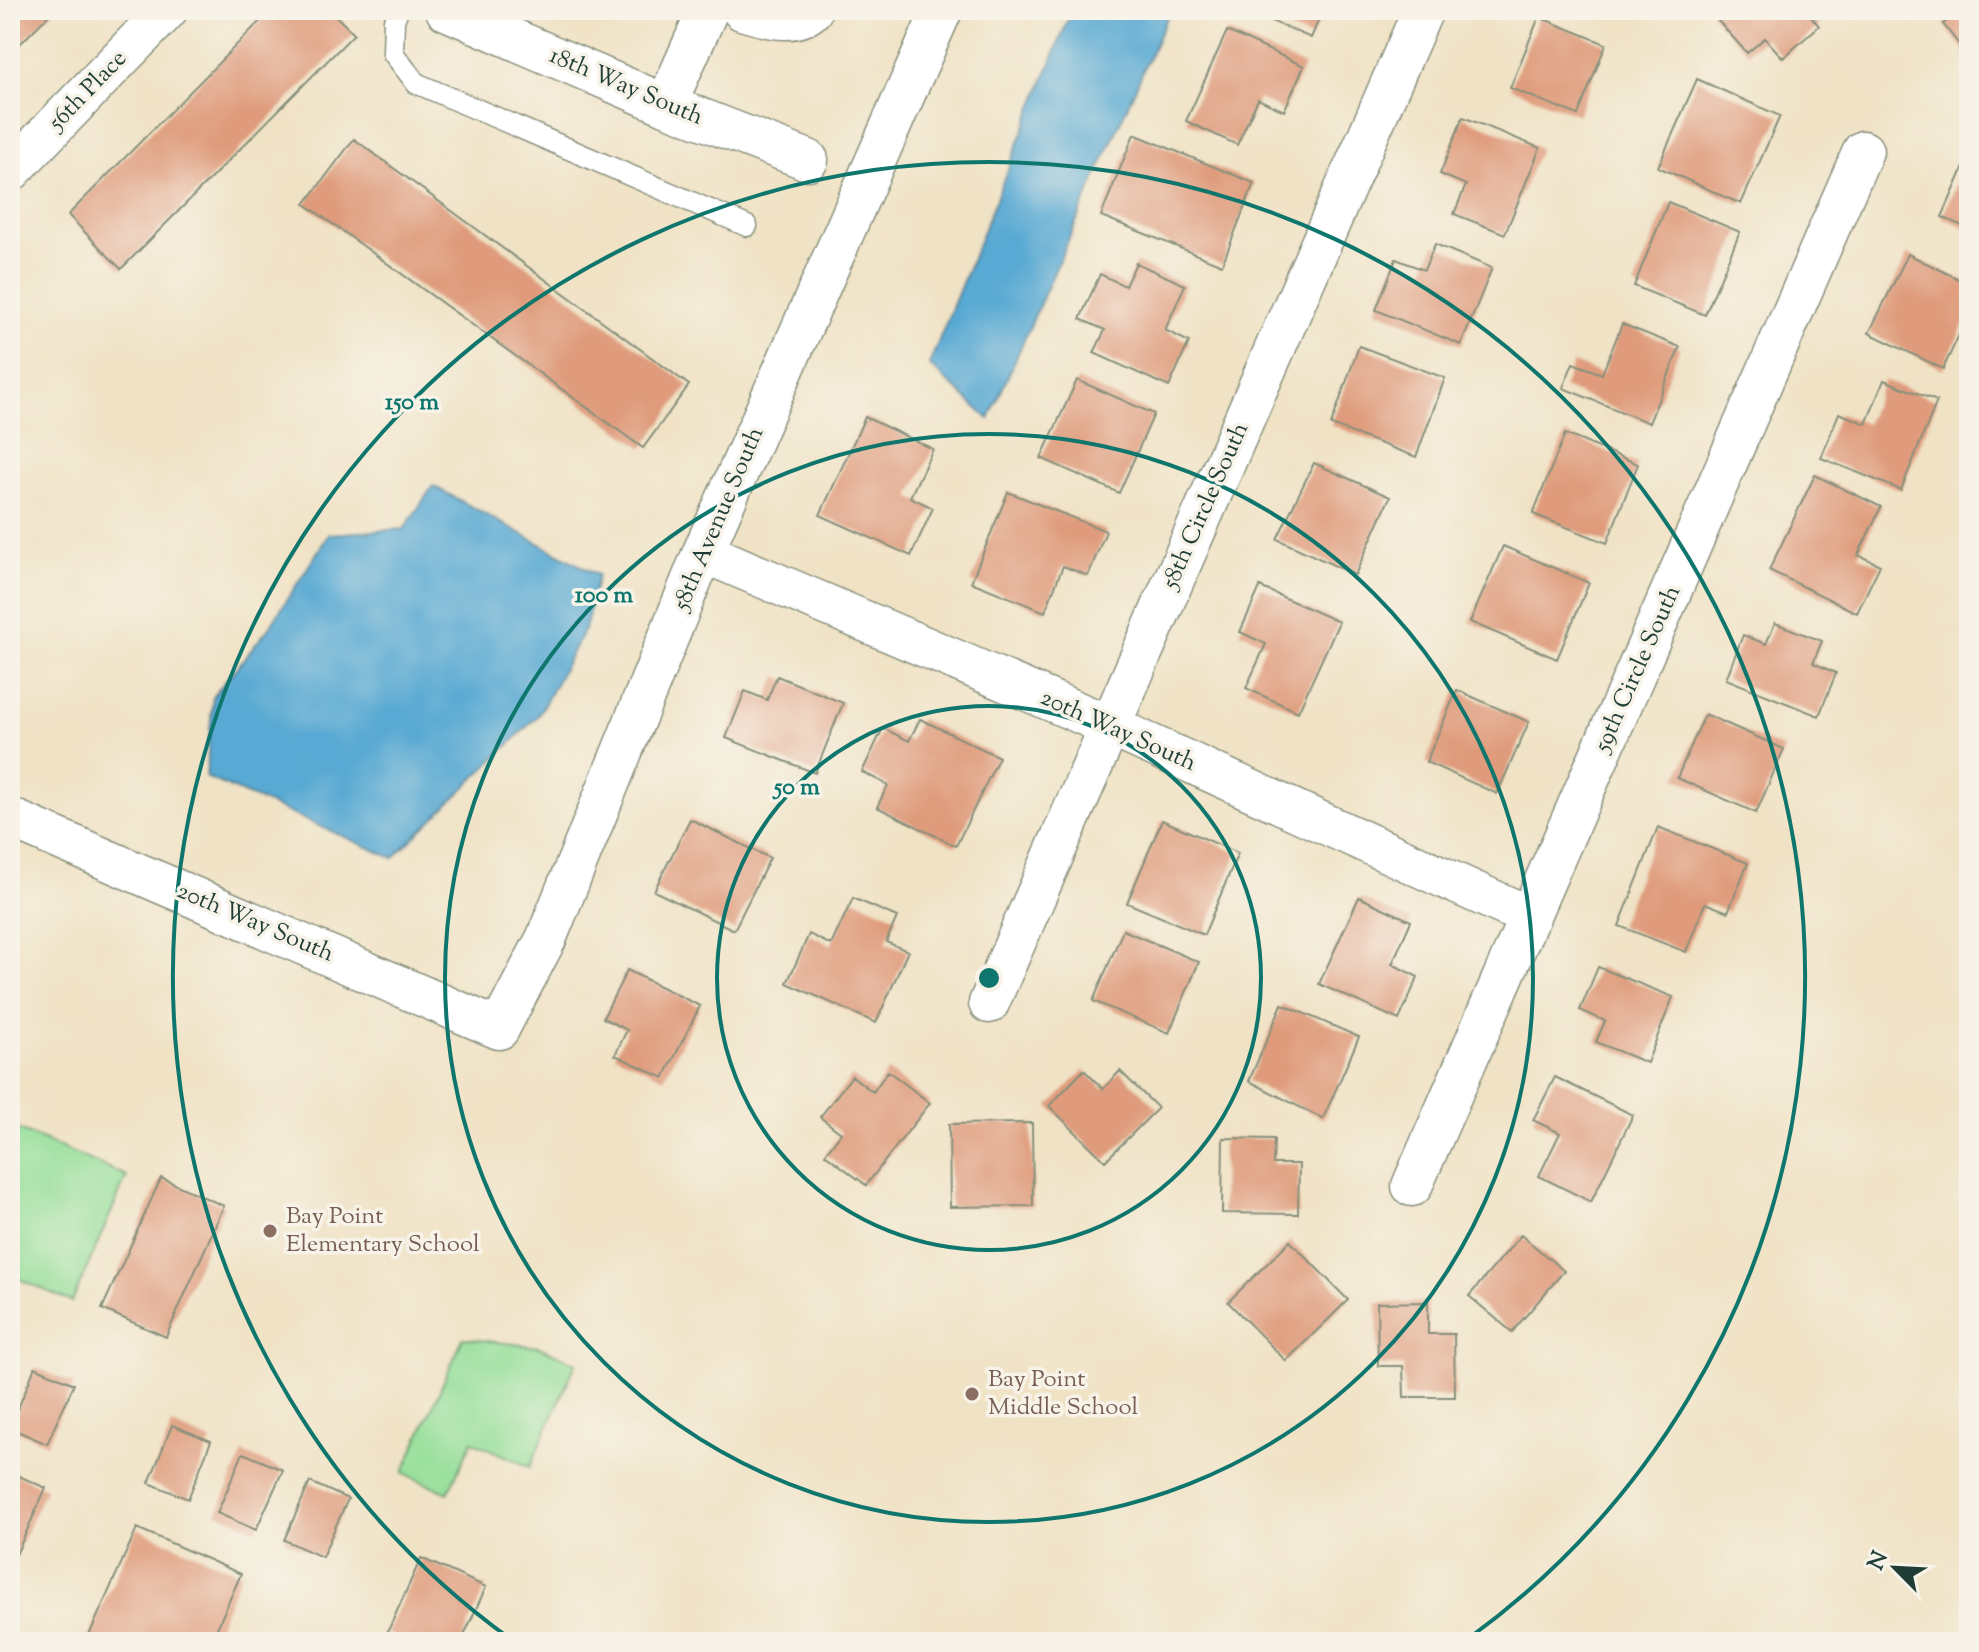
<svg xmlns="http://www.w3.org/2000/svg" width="1979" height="1652" font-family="'Sorts Mill Goudy',serif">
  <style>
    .green { fill: #96df9a; stroke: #5a8e67; stroke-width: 2 }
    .water { fill: #59a9d3; stroke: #3c7384; stroke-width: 2 }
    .building { fill: #df9b7b }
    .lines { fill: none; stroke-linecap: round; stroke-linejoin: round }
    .lane-casing { stroke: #88907c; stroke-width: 23 }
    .street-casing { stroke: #88907c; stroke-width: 43 }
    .lane { stroke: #fff; stroke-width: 20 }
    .street { stroke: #fff; stroke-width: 40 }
    .ring { fill: none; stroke: #0f766e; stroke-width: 4 }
    .education-dot { fill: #8d6e63; stroke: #f7f3e8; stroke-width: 3 }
    .labels { text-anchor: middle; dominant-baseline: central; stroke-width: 7; stroke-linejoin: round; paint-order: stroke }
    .street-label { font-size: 24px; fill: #1f3d34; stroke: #f7f3e8 }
    .education-label { font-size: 24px; fill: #785e54; stroke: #f7f3e8; text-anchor: start }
    .centre { fill: #0f766e; stroke: #f7f3e8; stroke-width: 4 }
    .ring-label { font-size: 24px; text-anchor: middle; font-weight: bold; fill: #0f766e; stroke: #f7f3e8; stroke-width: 7; stroke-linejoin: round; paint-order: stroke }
  </style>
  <rect width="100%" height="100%" fill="#f7f3e8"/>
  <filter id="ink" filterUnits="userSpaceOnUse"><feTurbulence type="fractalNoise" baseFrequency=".0125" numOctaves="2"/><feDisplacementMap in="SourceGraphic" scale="16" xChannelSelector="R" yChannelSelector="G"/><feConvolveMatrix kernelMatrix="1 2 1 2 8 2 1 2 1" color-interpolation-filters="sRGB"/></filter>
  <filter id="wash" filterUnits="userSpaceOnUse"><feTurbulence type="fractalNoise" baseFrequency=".006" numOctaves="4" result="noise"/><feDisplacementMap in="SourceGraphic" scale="32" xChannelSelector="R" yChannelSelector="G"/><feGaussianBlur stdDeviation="1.8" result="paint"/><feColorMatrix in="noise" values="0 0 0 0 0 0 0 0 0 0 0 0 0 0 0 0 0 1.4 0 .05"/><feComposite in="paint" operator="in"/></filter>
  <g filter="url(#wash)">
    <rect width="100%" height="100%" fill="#f0e2c5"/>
    <path class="green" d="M10,1126l117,50 -55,126 -62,-27z
      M463,1338l76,9 37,16 -46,104 -58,-26 -24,52 -45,-20z"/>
    <path class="water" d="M1072,10h98l-181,409 -60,-54z
      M433,486l165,89 -12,51 -48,90 -145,142 -187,-81 7,-81 56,-68 60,-94 75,-5z"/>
    <g id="blocks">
      <path class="building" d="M10,10h44l-44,44z
        M271,10h59l24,24 -233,235 -53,-54z
        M1245,10h78l-12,28z
        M1714,10h92l13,16 -36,32 -18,-20 -18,15 -36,-40z
        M1961,10h8v47l-26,-33z
        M1539,17l67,27 -28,71 -68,-27z
        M1227,31l77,35 -20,45 -26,-12 -21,46 -51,-24z
        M1697,79l83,37 -39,88 -83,-37z
        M1463,117l77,31 -35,86 -51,-20 12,-29 -26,-11z
        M1134,134l120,49 -32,82 -121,-49z
        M354,139l335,246 -46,63 -338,-244z
        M1969,156v73l-27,-12z
        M1668,202l72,30 -35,83 -71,-29z
        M1435,244l57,24 -31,77 -85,-35 20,-51 28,11z
        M1908,254l61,30v30l-26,55 -74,-36z
        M1136,263l49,22 -20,45 24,12 -20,45 -75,-34 11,-23 -25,-11 20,-45 25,12z
        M1622,324l58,23 -31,76 -86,-35 10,-25 29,11z
        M1359,346l86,32 -29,79 -85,-32z
        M1077,380l77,34 -35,79 -78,-35z
        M1884,380l53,21 -36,89 -80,-32 18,-45 27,11z
        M865,417l68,32 -23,48 23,11 -22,48 -91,-41z
        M1565,434l73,30 -31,79 -74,-29z
        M1314,463l76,34 -35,78 -78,-36z
        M1815,475l66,32 -23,48 22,10 -23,48 -88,-43z
        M1008,492l98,39 -18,45 -25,-10 -18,46 -74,-30z
        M1503,546l86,37 -32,76 -87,-37z
        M1260,587l79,35 -41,90 -52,-24 20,-44 -26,-12z
        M1775,623l47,18 -9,22 23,10 -17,43 -93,-37 17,-44 23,9z
        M777,676l66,27 -28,70 -89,-35 19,-47 22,9z
        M1457,690l72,32 -32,72 -71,-32z
        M1705,714l79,35 -28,64 -79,-35z
        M920,719l79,38 -43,89 -79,-39 11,-22 -26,-13 21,-44 26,13z
        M690,819l80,39 -36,72 -80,-39z
        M1162,820l76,33 -34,82 -77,-32z
        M1658,827l90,36 -20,49 -23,-9 -19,49 -67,-26z
        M1359,897l52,24 -19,43 26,13 -19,43 -80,-36z
        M853,898l44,19 -11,25 22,9 -32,72 -89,-40 22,-49 22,11z
        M1123,930l76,32 -30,71 -76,-32z
        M1598,967l75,30 -26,66 -51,-21 9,-21 -25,-11z
        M627,970l73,36 -36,72 -49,-23 12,-25 -24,-12z
        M1282,1004l77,33 -36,82 -74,-38z
        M1084,1070l19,19 17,-18 38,37 -53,53 -56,-55z
        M888,1071l42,32 -64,82 -41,-31 16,-21 -21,-16 32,-41 21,16z
        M1555,1077l78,38 -42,87 -52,-26 21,-43 -27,-13z
        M1032,1123l1,83 -83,1 -1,-83z
        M1223,1138l51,1 -1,25h26l-1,50 -76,-1z
        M161,1178l63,28 -58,131 -64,-28z
        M1521,1235l43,36 -52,61 -43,-36z
        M1290,1241l58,59 -62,61 -58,-59z
        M1428,1302v32h26l1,63h-51l-1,-31h-25l-1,-63z
        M35,1367l39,17 -27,60 -37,-16z
        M172,1425l39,16 -23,58 -39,-16z
        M243,1453l40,17 -27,60 -39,-17z
        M10,1472l36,16 -36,80z
        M310,1482l38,17 -26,58 -38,-17z
        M137,1528l104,46 -30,68h-125z
        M421,1558l65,29 -25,55h-54l-20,-9z"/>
    </g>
  </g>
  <g filter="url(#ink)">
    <use href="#blocks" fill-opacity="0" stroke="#88907c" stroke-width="2"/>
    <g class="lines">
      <defs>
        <path id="lane" d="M398,10l-4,10 -1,33 23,30 331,143"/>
        <path id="street" d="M446,10l220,95 142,55
          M742,10c20,6 52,17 70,0
          M666,105l42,-95
          M10,172l157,-162
          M703,552l407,174 420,191
          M10,818l489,211 47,-90 157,-387 239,-542
          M989,1003l434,-993
          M1412,1186l451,-1035"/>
      </defs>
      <use href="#lane" class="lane-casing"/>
      <use href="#street" class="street-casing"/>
      <use href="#lane" class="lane"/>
      <use href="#street" class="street"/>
    </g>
  </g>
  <g class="ring">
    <circle cx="989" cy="978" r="272"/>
    <circle cx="989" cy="978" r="544"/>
    <path d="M509 1638A816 816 0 1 1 1469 1638"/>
  </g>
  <g class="education-dot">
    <circle cx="270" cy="1231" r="8"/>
    <circle cx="972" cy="1394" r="8"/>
  </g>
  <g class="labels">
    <g class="street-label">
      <text transform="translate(626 87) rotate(23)">18th Way South</text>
      <text transform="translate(88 91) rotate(-46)">56th Place</text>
      <text transform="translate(1206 506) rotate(-66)">58th Circle South</text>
      <text transform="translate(719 519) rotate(-67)">58th Avenue South</text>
      <text transform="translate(1638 669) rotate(-66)">59th Circle South</text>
      <text transform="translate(1118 731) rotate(24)">20th Way South</text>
      <text transform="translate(255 923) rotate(23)">20th Way South</text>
    </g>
    <g class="education-label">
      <text x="286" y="1217">Bay Point<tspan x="286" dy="28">Elementary School</tspan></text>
      <text x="988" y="1380">Bay Point<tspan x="988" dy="28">Middle School</tspan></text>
    </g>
  </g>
  <circle cx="989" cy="978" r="12" class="centre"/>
  <g class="ring-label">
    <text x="412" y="409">150 m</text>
    <text x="604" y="602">100 m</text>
    <text x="797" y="794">50 m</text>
  </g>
  <rect width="1979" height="1652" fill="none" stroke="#f7f3e8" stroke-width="40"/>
  <g transform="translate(1895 1568) rotate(294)" stroke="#f7f3e8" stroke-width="6" paint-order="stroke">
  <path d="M0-6L14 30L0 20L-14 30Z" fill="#1f3d34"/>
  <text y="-12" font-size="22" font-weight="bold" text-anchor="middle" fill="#1f3d34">N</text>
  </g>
</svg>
